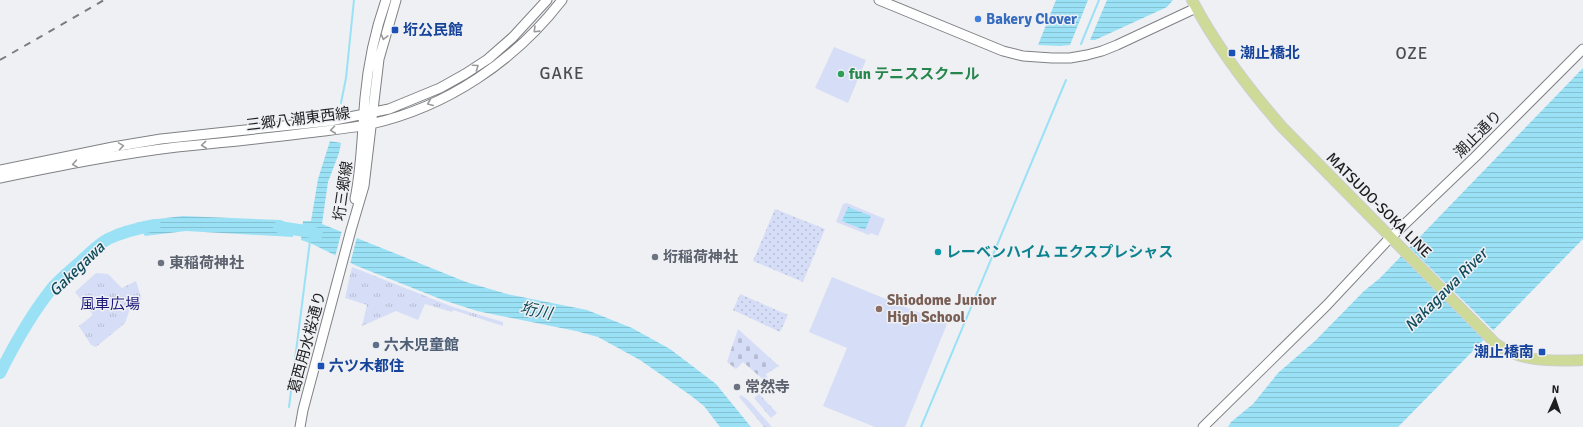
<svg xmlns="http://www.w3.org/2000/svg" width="1583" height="427" font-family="Signika,'Noto Sans JP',sans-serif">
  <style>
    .grass { fill: url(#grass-dots) }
    .cemetery { fill: url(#cemetery-stones) }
    .park { fill: url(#park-tufts) }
    .pitch { fill: #d6ddf6 }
    .water { fill: url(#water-rules) }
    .pier { fill: #eff0f4 }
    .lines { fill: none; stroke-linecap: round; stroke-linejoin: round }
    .stream { stroke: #9ae1f6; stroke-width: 2 }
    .river { stroke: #9ae1f6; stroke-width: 12 }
    .secondary-casing { stroke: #7f8184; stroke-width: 11 }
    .primary-casing { stroke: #cecece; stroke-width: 12 }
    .secondary { stroke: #fff; stroke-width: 9 }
    .primary { stroke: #cdda98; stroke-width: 10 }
    .rail { stroke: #7b7c7e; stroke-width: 2; stroke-dasharray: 7 7; stroke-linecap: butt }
    .oneway { stroke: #9a9a9b }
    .shop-dot { fill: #3f7fe0; stroke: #eff0f4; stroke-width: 1.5 }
    .transit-dot { fill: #1a4fb4; stroke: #eff0f4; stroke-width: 1.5 }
    .leisure-dot { fill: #2e9e5b; stroke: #eff0f4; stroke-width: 1.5 }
    .culture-dot { fill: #0f9aa8; stroke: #eff0f4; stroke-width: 1.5 }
    .worship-dot { fill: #6b7280; stroke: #eff0f4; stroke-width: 1.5 }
    .education-dot { fill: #8d6e63; stroke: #eff0f4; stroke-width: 1.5 }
    .service-dot { fill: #5c6f8a; stroke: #eff0f4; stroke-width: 1.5 }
    .labels { text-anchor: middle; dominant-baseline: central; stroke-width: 3; stroke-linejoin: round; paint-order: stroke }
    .shop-label { font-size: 15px; font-weight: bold; fill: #366cbe; stroke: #eff0f4; text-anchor: start }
    .transit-label { font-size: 15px; font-weight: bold; fill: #164399; stroke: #eff0f4; text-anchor: start }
    .leisure-label { font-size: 15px; font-weight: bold; fill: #27864d; stroke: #eff0f4; text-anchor: start }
    .street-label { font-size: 15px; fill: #1e1f20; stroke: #eff0f4 }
    .culture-label { font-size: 15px; font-weight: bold; fill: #0d838f; stroke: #eff0f4; text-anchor: start }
    .worship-label { font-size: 15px; font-weight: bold; fill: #5b616d; stroke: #eff0f4; text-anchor: start }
    .education-label { font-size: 15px; font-weight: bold; fill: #785e54; stroke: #eff0f4; text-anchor: start }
    .park-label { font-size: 15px; fill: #1c187a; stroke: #eff0f4 }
    .service-label { font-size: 15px; font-weight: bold; fill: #4e5e75; stroke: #eff0f4; text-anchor: start }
    .water-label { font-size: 16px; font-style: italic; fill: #104c5b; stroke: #eff0f4 }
    .quarter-label { font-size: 17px; letter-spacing: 1px; fill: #4b4c50; stroke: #eff0f4 }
  </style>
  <defs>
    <pattern id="grass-dots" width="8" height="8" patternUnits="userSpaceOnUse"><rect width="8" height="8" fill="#d6ddf6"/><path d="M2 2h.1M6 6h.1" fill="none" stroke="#b7bdd3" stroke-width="1.8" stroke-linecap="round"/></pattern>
    <pattern id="cemetery-stones" width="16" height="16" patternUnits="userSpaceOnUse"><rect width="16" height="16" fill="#d6ddf6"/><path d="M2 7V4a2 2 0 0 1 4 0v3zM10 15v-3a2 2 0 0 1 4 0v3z" fill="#b7bdd3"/></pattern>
    <pattern id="park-tufts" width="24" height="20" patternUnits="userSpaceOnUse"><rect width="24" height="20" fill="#d6ddf6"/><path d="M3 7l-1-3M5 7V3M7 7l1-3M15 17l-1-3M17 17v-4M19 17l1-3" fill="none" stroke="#b7bdd3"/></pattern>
    <pattern id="water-rules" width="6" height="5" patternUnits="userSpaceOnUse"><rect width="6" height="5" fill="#9ae1f6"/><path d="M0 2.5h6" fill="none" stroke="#84c1d3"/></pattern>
  </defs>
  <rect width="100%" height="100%" fill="#eff0f4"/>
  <path class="grass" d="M775,209l50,20 -22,53 -50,-21z
    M740,294l48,21 -8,17 -47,-22z"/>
  <path class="cemetery" d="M738,329l41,37 -13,8 2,6 -3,1 -22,-19 -7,7 -9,-7z
    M759,394l18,19 -6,5 -17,-20z
    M741,395l7,5 24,27h-8l-25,-30z"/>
  <path class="park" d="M352,267l101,40 50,15v4l-50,-16 -1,2 -27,-8 -7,16 -22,-9 -34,15 5,-21 -22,-7z
    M96,273l12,1 14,14 14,-7 5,16 -1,5 -10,7 -5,14 -29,24 -5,-2 -12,-19 14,-11 -18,-23z"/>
  <path class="pitch" d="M834,47l32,13 -18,43 -33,-15z
    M847,203l38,16 -7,17 -7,-3 -2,2 -33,-13 7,-18z
    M832,277l115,47 -42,103h-30l-52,-21 24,-58 -38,-16z"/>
  <path class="water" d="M1056,0h32l-18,45 -10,1 -22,-1z
    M1107,0h66l-6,7 -72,33h-5z
    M1583,68v171l-185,188h-170l3,-5 22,-18 25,-31 38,-33 48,-49 16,-13z
    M330,141l11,2 -2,10 -11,29 -6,42 144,58 41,12 80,16 45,18 38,21 46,35 35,43h-31l-16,-21 -14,-11 -50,-35 -42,-23 -22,-6 -99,-20 -34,-11 -86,-34 -47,-23 -9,-3 2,-19h8l7,-42z
    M848,207l23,9 -6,14 -23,-9z
    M183,216l98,4 13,7 -1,10 -107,-6 -41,5 -9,-13 21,-4z"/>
  <path class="pier" d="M342,230l15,7 -7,27 -15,-7z
    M1408,246l86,85 -9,10 -86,-87z"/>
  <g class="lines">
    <path class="stream" d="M1081,44l18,-44
      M341,103l5,-25 8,-78
      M289,407l21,-166
      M921,427l145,-347"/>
    <path class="river" d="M279,227l33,5 5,2
      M0,373c15,-30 32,-60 53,-86 8,-9 18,-17 27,-25 9,-8 17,-17 28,-23 14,-7 31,-11 47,-14"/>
    <defs>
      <path id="secondary" d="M879,0l124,51 20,5 29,2h18l17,-3 15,-4 15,-6 79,-37
        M0,170l113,-23 48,-8 169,-18 59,-12 51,-21 25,-14 23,-15 25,-22 34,-37
        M0,178c59,-12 118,-24 177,-31 41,-4 81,-8 122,-13 24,-3 49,-5 72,-10 76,-17 144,-63 191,-124
        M355,199c7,-34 7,-67 10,-101 3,-33 10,-67 21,-98
        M300,427l3,-17 48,-180 13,-44 15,-127 17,-59
        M1203,427l124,-122 60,-64 88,-84 108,-108"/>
      <path id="primary" d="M1192,0c24,46 56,88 90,127l213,216c26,20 57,18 88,17"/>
    </defs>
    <use href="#secondary" class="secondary-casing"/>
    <use href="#primary" class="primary-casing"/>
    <use href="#secondary" class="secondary"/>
    <use href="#primary" class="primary"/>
    <path class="rail" d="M0,60l104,-60"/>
  </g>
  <defs><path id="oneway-chevron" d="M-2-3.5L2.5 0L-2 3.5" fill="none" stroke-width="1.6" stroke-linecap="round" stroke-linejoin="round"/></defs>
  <g class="oneway">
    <use href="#oneway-chevron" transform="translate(536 30) rotate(136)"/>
    <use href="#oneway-chevron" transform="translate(384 37) rotate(105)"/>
    <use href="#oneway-chevron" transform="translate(476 67) rotate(-35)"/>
    <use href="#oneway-chevron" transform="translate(430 103) rotate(157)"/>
    <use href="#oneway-chevron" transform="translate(333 130) rotate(173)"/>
    <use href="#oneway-chevron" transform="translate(204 145) rotate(174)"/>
    <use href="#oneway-chevron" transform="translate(121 146) rotate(-9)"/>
    <use href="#oneway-chevron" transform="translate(75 164) rotate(170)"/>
  </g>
  <circle class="shop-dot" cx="978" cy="19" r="4"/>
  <g class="transit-dot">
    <rect x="391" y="26" width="8" height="8" rx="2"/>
    <rect x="1228" y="49" width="8" height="8" rx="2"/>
    <rect x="1538" y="348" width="8" height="8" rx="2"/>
    <rect x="317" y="362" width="8" height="8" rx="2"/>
  </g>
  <circle class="leisure-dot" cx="841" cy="74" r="4"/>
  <circle class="culture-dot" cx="938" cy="252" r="4"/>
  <g class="worship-dot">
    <circle cx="655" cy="257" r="4"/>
    <circle cx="161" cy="263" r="4"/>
    <circle cx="737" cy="387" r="4"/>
  </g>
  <circle class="education-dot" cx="879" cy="309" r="4"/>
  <circle class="service-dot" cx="376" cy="345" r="4"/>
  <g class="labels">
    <g class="shop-label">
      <text x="986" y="19">Bakery Clover</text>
    </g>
    <g class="transit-label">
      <text x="403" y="30">垳公民館</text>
      <text x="1240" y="53">潮止橋北</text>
      <text x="1534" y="352" text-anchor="end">潮止橋南</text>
      <text x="329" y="366">六ツ木都住</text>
    </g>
    <g class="leisure-label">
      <text x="849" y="74">fun テニススクール</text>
    </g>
    <g class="street-label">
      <text transform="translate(298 119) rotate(-7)">三郷八潮東西線</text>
      <text transform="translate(1478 134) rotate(-45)">潮止通り</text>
      <text transform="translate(343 191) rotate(-82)">垳三郷線</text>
      <text transform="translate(1379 205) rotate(45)">MATSUDO-SOKA LINE</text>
      <text transform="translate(307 342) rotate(-75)">葛西用水桜通り</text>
    </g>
    <g class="culture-label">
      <text x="946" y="252">レーベンハイム エクスプレシャス</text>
    </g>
    <g class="worship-label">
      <text x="663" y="257">垳稲荷神社</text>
      <text x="169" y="263">東稲荷神社</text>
      <text x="745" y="387">常然寺</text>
    </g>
    <g class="education-label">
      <text x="887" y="300">Shiodome Junior<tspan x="887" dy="17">High School</tspan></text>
    </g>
    <g class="park-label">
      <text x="110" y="304">風車広場</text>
    </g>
    <g class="service-label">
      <text x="384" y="345">六木児童館</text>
    </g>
    <g class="water-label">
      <text transform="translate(77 269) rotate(-44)">Gakegawa</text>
      <text transform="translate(1446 290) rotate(-45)">Nakagawa River</text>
      <text transform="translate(536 311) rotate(11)">垳川</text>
    </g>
    <g class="quarter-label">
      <text x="1412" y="53">OZE</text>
      <text x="562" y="73">GAKE</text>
    </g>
  </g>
  <g transform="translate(1555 399) rotate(3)" stroke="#eff0f4" stroke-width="3" paint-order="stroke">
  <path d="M0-3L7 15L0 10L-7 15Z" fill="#1e1f20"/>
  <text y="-6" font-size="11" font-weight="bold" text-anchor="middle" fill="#1e1f20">N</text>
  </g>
</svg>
